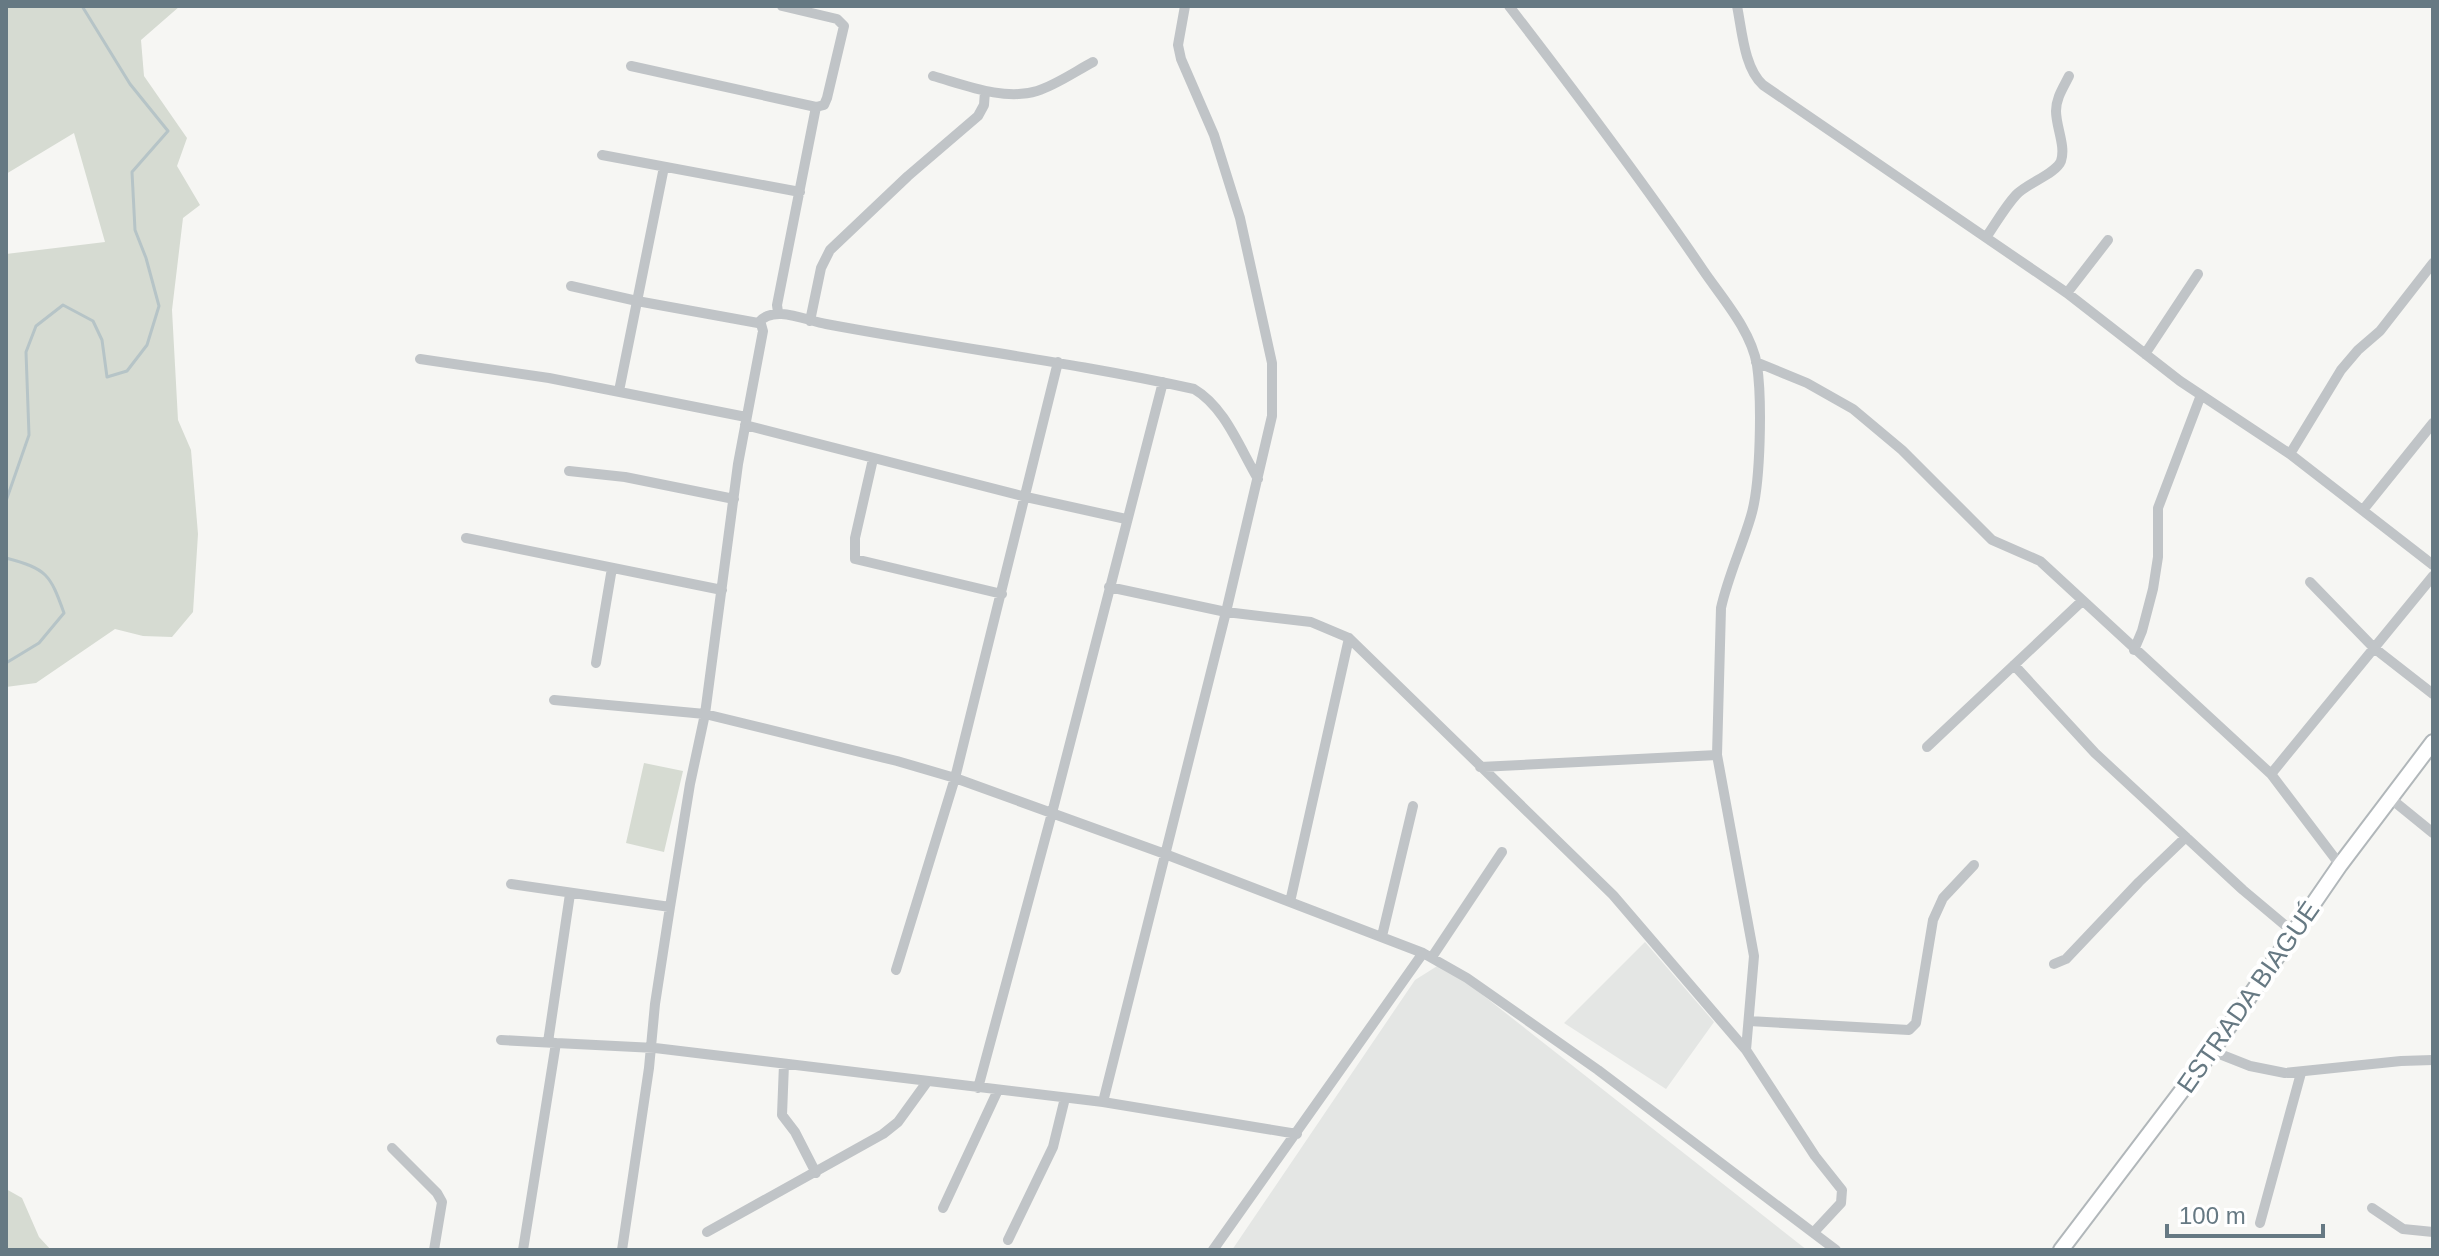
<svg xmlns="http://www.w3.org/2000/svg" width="2439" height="1256" font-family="Helvetica,sans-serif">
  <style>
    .built { fill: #e4e6e4 }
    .green { fill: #d6dbd2 }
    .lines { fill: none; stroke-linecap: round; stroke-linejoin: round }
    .stream { stroke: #b6c4c7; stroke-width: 3 }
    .major-casing { stroke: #b1b7ba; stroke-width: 18 }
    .minor { stroke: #c0c4c7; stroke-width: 10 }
    .major { stroke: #fff; stroke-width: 14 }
    .labels { text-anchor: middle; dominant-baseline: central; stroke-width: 8; stroke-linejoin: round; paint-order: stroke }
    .street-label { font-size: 26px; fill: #667983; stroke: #fff }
  </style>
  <rect width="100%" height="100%" fill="#f6f6f3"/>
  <path class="built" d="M1645,942l69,80 -48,67 -102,-66z
    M1442,963l365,287h-575l183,-270z"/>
  <path class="green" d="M6,6h174l-39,34 3,36 43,62 -10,28 23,39 -17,13 -11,92 6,110 13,30 7,84 -5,78 -21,25 -29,-1 -28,-7 -79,54 -30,4v-433l99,-12 -31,-109 -68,41z
    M644,763l39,8 -19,81 -38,-9z
    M6,1189l16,9 17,39 12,13h-45z"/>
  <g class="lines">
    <path class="stream" d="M6,501l23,-66 -3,-83 10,-26 27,-21 30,16 9,19 5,37 20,-6 20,-26 12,-39 -13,-48 -11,-28 -3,-58 36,-41 -38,-47 -48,-78
      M6,558c41,11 44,16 58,55l-25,30 -33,20"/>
    <defs>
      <path id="major" d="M2061,1250l151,-199 128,-186 93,-123"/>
    </defs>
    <use href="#major" class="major-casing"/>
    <path class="minor" d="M1509,6c67,87 133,174 194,264 19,28 48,60 54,95 5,34 4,118 -6,151 -9,31 -23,60 -30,92l-4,147 37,201 -8,94
      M1737,6c5,24 7,62 26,79l304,208 113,88 110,73 143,111
      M631,66l185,41
      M933,76c32,9 71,25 104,15 19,-6 39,-20 56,-29
      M602,155l198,37
      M1987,236c9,-13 18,-29 29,-41 11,-12 40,-21 45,-34 5,-15 -5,-34 -5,-50 0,-13 7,-23 13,-35
      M571,286l66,15 121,22 3,1 2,7 -25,133 -33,250 -15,70 -20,123 -15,97 -6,64 -27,182
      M2067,293l41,-53
      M778,312l-1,-7 39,-198 8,-2 3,-7 17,-72 -7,-7 -55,-13
      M810,321l11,-53 9,-18 78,-74 70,-60 6,-11 1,-14
      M758,323c15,-19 47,-3 68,1 122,23 246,38 368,65 31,18 46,60 64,90
      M2145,354l53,-80
      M420,359l129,19 197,39
      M1756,362l51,21 46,26 49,41 90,90 48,21 231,213 69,91
      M619,391l45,-224
      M745,425l281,72 100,22
      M2290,454l51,-84 17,-20 22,-19 53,-68
      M873,459l-18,79v21l147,35
      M569,471l56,6 109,22
      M2363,510l70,-87
      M466,538l256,52
      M2310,582l64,66 59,46
      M1109,587l117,25 85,10 38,16 264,257 133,155 69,106 27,34 -1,13 -27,29
      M2134,650l8,-19 11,-42 5,-32v-49l43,-113
      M596,663l16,-95
      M2014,665l81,88 148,137 50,42
      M554,700l151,14 192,47 58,17 210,76 258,99 44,25 131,92 238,180
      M1927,747l154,-145
      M1480,767l237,-12
      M2271,774l162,-198
      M2390,798l43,35
      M511,884l159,23
      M1290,902l59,-264
      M1382,936l31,-130
      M1432,957l70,-105
      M2054,964l12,-5 73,-77 47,-45
      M896,970l59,-192 103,-416
      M1749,1021l160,9 7,-7 17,-103 10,-22 31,-33
      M501,1040l55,3 -33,207
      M548,1042l22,-148
      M556,1043l99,5 448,54 194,32
      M2212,1051l38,15 35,7 116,-12 32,-1
      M784,1064l-2,51 13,17 21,41
      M978,1088l74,-275 111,-431
      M1103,1102l123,-490 46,-196v-53l-32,-145 -26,-83 -33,-76 -3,-14 7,-39
      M392,1148l45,45 5,9 -8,48
      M943,1208l55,-118
      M2372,1208l31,21 30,3
      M2260,1223l41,-150
      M707,1232l176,-98 15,-12 29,-40
      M1008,1240l45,-93 12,-49
      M1213,1250l210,-297"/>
    <use href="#major" class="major"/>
  </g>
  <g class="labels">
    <g class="street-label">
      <text transform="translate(2248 997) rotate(-55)">ESTRADA BIAGUÉ</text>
    </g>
  </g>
  <rect width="2439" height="1256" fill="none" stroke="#667983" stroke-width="16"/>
  <path d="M2167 1224v12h156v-12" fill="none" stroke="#667983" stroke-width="4"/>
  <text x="2179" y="1224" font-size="24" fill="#667983" stroke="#ffffff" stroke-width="6" paint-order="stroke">100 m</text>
</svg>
